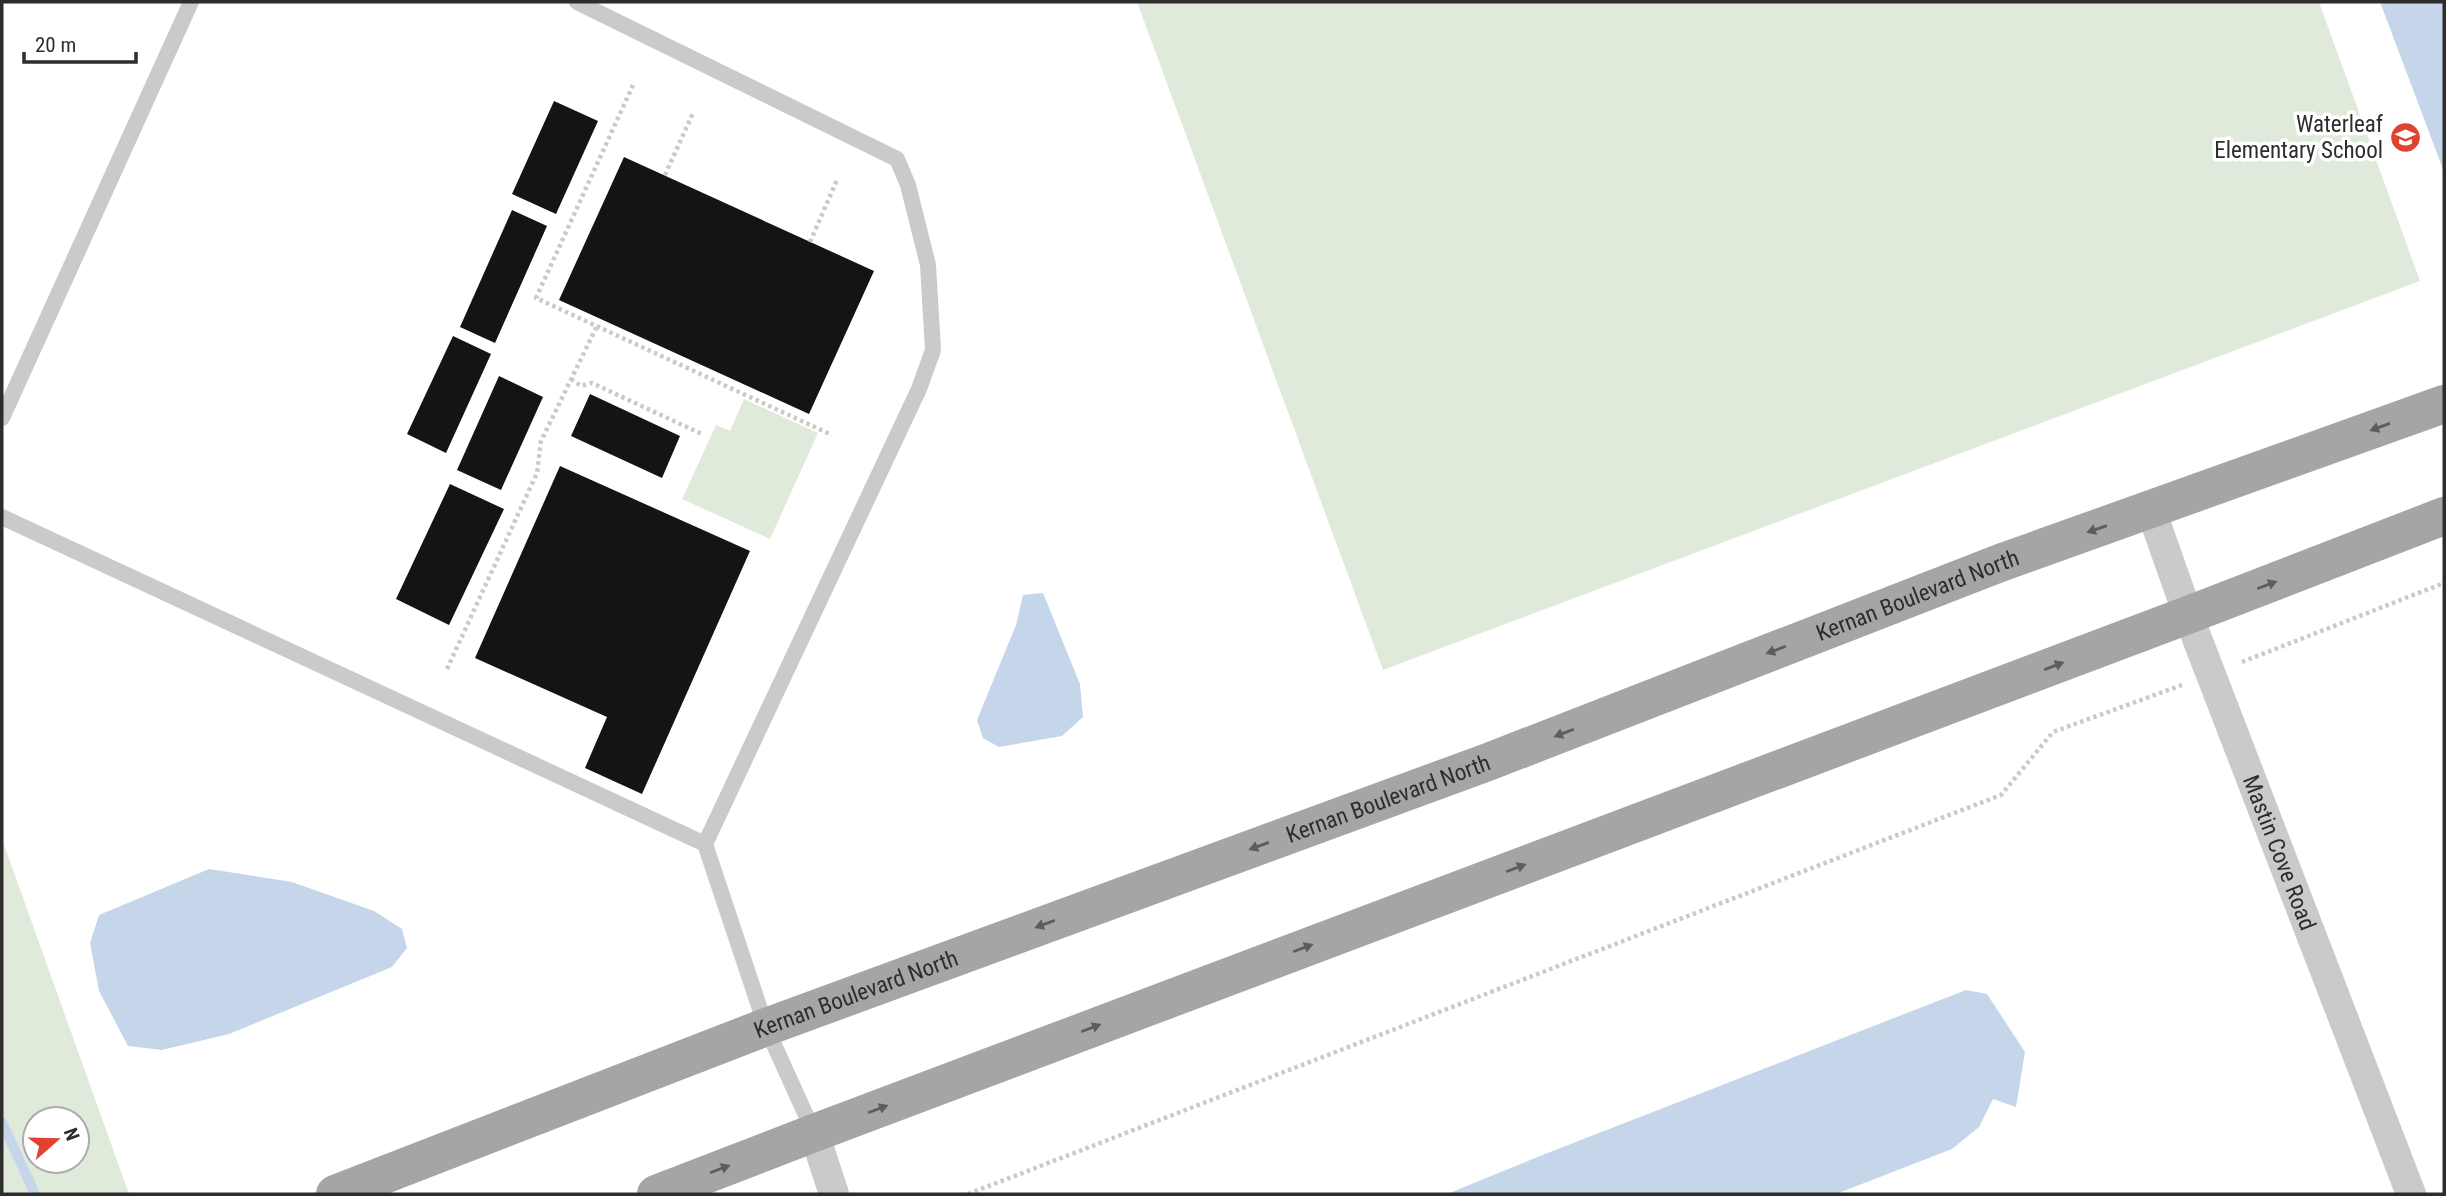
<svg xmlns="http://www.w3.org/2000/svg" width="2446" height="1196" font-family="'Roboto Condensed',sans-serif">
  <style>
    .green { fill: #e0eada; fill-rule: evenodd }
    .water { fill: #c6d6ea }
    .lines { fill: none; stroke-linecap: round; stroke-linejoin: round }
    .stream { stroke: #c6d6ea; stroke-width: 10 }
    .building { fill: #141414 }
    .path { stroke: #cacaca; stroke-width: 4.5; stroke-dasharray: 3.5 3.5; stroke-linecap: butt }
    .lane { stroke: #cacaca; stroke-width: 16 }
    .street { stroke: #cacaca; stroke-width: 30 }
    .primary { stroke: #a5a5a5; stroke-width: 38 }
    .oneway { fill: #5d5d5d }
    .labels { text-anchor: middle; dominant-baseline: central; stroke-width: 7; stroke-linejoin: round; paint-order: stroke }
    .poi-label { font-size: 23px; fill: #2d2d2d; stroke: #fff; text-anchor: end }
    .street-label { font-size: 23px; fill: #2d2d2d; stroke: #fff }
  </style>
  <rect width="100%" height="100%" fill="#fff"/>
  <path class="green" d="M1137,2h1182l101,279 -1037,389z
    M744,399l74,34 -48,106 -88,-40 34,-74 14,6z
    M2,839l127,355h-127zM35,1119h42v42h-42z"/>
  <path class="water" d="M2380,2h64v170z
    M1043,593l37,91 3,33 -21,19 -63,11 -16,-9 -6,-18 39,-95 7,-30z
    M209,869l83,13 82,29 28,18 5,19 -15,19 -163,67 -67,16 -34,-4 -29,-55 -9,-48 9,-28z
    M1966,990l21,4 38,58 -9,55 -23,-8 -14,28 -27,22 -116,45h-389l98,-40z"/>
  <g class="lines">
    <path class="stream" d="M2,1122l33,72"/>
  </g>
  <path class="building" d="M554,101l44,20 -42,93 -44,-20z
    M624,157l250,114 -65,143 -250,-114z
    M512,210l35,16 -52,117 -35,-16z
    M453,336l38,18 -45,99 -39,-19z
    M499,376l44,21 -42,93 -44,-20z
    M590,394l90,42 -18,42 -91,-42z
    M560,466l190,85 -108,243 -57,-26 22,-51 -132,-59z
    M450,484l54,25 -55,116 -53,-26z"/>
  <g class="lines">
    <path class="path" d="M633,85l-97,213 296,137
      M665,175l28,-62
      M810,242l27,-62
      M571,379l10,7 11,-3 112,52
      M2242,662l202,-79
      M447,669l90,-196 4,-32 56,-115
      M968,1194l1033,-399 52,-63 129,-47"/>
    <path class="lane" d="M577,2l320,157 11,26 20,80 5,85 -14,39 -214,455 61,183 48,106
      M2,418l189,-416
      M2,517l703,327"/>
    <g class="street">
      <path id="s1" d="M2151,510l37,105 223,579"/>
      <path d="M814,1133l20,61"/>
    </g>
    <g class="primary">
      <path id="s2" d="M335,1194l431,-167 722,-265 512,-199 444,-159"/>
      <path d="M656,1194l158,-61 1374,-518 256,-99"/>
    </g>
  </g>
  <defs><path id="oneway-solid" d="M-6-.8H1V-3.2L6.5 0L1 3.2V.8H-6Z" transform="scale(1.75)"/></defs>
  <g class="oneway">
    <use href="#oneway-solid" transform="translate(2380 427) rotate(160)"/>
    <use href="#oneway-solid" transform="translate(2097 529) rotate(161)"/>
    <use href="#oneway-solid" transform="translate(2267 585) rotate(-21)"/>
    <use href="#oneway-solid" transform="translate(1776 650) rotate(159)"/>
    <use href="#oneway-solid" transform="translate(2054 666) rotate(-21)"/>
    <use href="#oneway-solid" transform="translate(1564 733) rotate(159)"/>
    <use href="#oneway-solid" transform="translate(1259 846) rotate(160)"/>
    <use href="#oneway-solid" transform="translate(1516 868) rotate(-21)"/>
    <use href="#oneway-solid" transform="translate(1045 924) rotate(160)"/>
    <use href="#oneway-solid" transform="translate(1303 948) rotate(-21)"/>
    <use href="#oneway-solid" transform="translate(1091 1028) rotate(-21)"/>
    <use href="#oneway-solid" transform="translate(878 1109) rotate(-21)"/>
    <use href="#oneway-solid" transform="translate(720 1169) rotate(-21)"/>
  </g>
  <defs>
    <symbol id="school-disc" viewBox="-11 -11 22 22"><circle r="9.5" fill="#e14331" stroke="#fff"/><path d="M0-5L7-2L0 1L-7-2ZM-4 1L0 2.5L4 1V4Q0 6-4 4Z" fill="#fff"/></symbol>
  </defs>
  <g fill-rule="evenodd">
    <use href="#school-disc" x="2388" y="120" width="35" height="35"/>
  </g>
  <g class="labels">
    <g class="poi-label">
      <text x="2383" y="124">Waterleaf<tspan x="2383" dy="26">Elementary School</tspan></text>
    </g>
    <g class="street-label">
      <text stroke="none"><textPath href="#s2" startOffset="1692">Kernan Boulevard North</textPath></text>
      <text stroke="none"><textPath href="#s2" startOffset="1125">Kernan Boulevard North</textPath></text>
      <text stroke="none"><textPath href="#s1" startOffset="366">Mastin Cove Road</textPath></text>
      <text stroke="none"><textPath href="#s2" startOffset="558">Kernan Boulevard North</textPath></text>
    </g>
  </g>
  <rect width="2446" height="1196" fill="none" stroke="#2d2d2d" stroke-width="7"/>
  <g transform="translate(56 1140) rotate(70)"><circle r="33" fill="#ffffff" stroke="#ababab" stroke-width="2"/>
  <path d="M0-5L12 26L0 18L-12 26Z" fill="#e14331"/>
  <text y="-10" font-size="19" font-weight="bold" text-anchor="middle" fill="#2d2d2d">N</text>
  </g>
  <path d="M24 52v10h112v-10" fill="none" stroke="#2d2d2d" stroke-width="3.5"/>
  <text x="35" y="52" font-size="21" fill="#2d2d2d" stroke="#ffffff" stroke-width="5" paint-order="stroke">20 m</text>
</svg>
